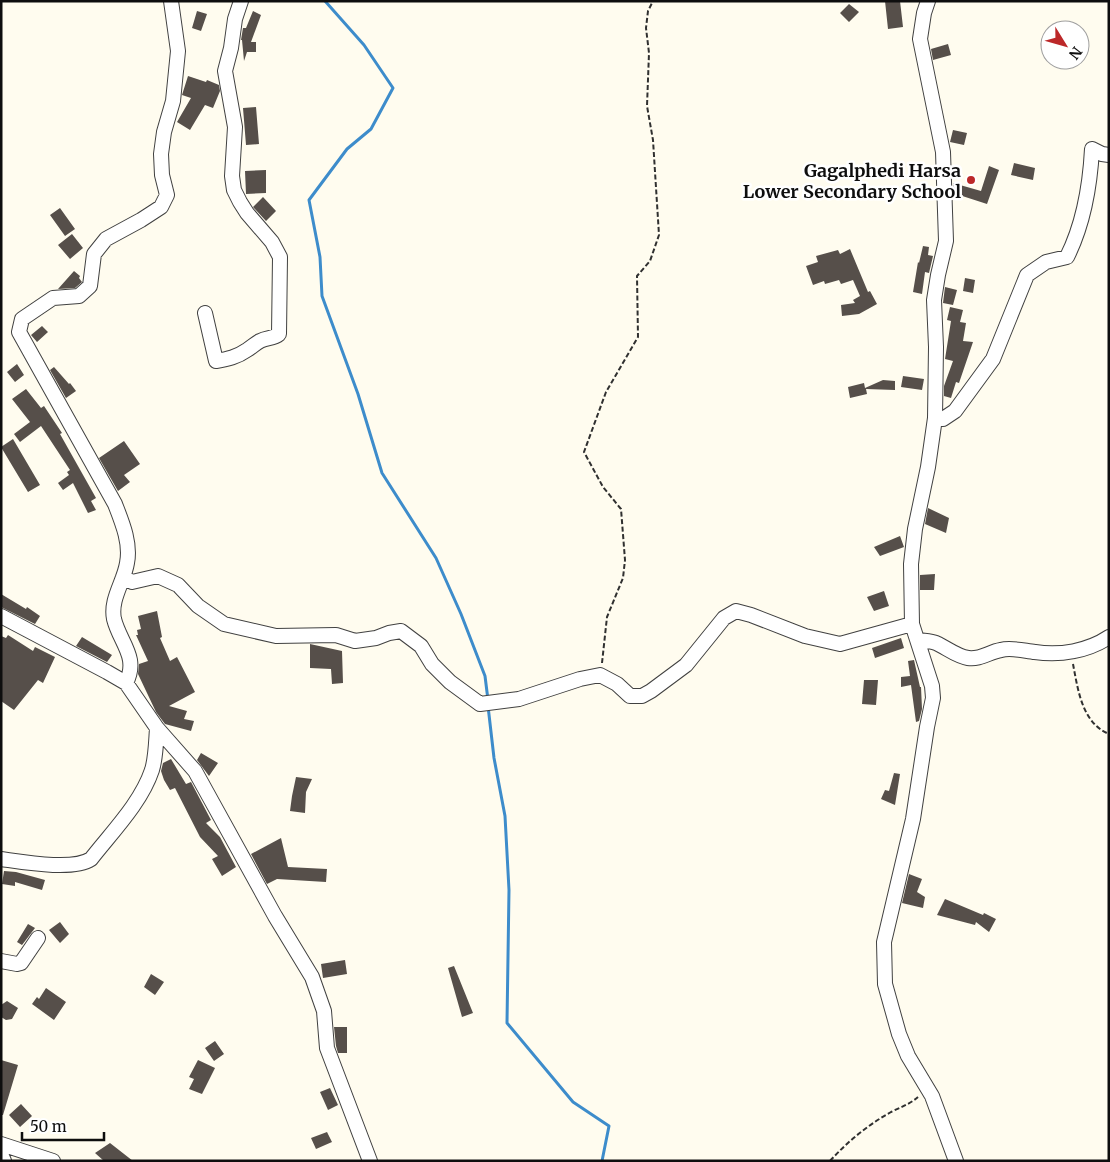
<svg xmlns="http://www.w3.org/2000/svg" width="1110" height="1162" font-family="Merriweather,serif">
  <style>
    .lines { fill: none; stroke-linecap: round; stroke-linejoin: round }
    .stream { stroke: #3d8ccb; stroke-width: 3 }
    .building { fill: #564f4a }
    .minor-casing { stroke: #414141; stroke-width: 16 }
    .path { stroke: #303030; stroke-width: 2; stroke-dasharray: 5 2.5; stroke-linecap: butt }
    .minor { stroke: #fff; stroke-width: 14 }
    .poi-dot { fill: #bc2829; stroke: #fff; stroke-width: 2 }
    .labels { text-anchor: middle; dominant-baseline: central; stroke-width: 5; stroke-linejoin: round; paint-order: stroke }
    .poi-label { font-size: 18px; font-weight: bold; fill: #0e0e0e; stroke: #fff; text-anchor: end }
  </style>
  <rect width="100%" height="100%" fill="#fffcef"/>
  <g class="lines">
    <path class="stream" d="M325,1l39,44 29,43 -22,41 -24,20 -38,51 11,57 2,39 36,98 24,79 54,85 25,56 24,62 3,24
      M488,706l6,52 11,58 4,74 -2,133 66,79 36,24 -7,35"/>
  </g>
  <path class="building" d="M885,1h15l3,26 -15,2z
    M849,4l10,8 -10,10 -9,-9z
    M197,11l10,3 -6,17 -9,-3z
    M253,11l8,4 -10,27h5v10h-9l-3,9 -2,-21h-1l2,-12h3z
    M948,44l3,11 -18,5 -2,-11z
    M188,76l18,6 1,-2 12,5 1,6 -7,17 -8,-3 -15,25 -13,-8 14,-24 -9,-3z
    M256,107l3,37 -13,1 -3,-37z
    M953,130l14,3 -3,12 -14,-3z
    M1014,163l21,5 -2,12 -22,-5z
    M989,166l10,4 -12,34 -34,-11v-10l28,8z
    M266,170v23l-20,1 -1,-23z
    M263,197l13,14 -10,10 -13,-14z
    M60,208l15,21 -10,7 -15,-21z
    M72,234l11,14 -13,11 -12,-14z
    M923,246l6,1 -1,8 5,1 -4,17 -4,-1 -3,22 -9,-2 5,-30 1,1z
    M850,249l18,43 2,-1 7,13 -18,10 -17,2 -1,-11 14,-2 -2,-3 7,-4 -7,-16 -12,4 -2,-4 -14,4 -1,-3 -11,4 -7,-19 12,-4 -2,-6 22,-6 2,4z
    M74,271l6,5 -1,2 3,4 -7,6 -17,1z
    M965,278l10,2 -2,13 -10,-2z
    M945,287l12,3 -4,15 -10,-2z
    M950,307l13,3 -3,12 6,1 -3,18 10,1 -14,41 -3,-1 -5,16 -7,-2v-10l9,-25 -8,-2 6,-38 -4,-1z
    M42,326l6,6 -11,10 -6,-7z
    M17,364l7,11 -9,7 -8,-10z
    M54,367l15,17 1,-1 6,8 -10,7 -16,-28z
    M903,376l21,3 -2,11 -21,-3z
    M883,380l12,1v9l-29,-1 1,5 -17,4 -2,-11 16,-4 1,5z
    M26,389l15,19 3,-2 18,27 -2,1 36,64 -5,3 5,9 -8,3 -15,-30 -10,7 -5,-7 11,-8 -2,-3 3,-2 -29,-44 -21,16 -6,-8 16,-12 -18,-23z
    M13,439l27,46 -12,7 -27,-45z
    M124,441l16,23 -16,11 6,7 -12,9 -19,-33z
    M928,508l21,10 -3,15 -21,-9z
    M900,536l4,11 -24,9 -6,-9z
    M935,574l-1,16h-14v-15z
    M884,591l5,15 -15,5 -7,-14z
    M1,594l25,15 1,-2 13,9 -5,8 -34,-17z
    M157,611l5,26 -2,1 10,23 7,-4 18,35 -26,14 18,5 -3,8 10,2 -3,10 -26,-7 -9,-12 -18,-38 1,-10 9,-3 -12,-26h2l-1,-5 4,-1 -3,-13z
    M8,635l25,16 2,-4 20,10 -12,26 -5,-3 -24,30 -13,-9v-65l5,2z
    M82,637l30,18 -5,7 -31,-16z
    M901,638l3,10 -29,10 -3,-10z
    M310,644l32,7 1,32 -11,1 -1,-15 -21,-1z
    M914,660l6,27h1l1,22 -3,12 -3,1 -5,-37 -10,2v-10l9,-1 -2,-15z
    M864,680h14l-2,25 -14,-1z
    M201,753l17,10 -9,13 -12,-16z
    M171,759l15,25 5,-2 20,38 -5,3 14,14 16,30 -14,9 -10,-17 6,-3 -18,-19 -25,-49 -5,2 -6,-10 -3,-9 2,-8z
    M894,773l6,1 -5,31 -14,-6 4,-9 4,1z
    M296,777l16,2 -6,13 -1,21 -15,-2 2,-15z
    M281,838l7,29 39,2 -1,13 -49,-3 -10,5 -16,-30z
    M4,871l12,1 29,8 -3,10 -27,-8v4l-13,-2z
    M909,874l13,5 -5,13 8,5 -2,11 -21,-5z
    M945,899l38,16 1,-2 12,6 -7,13 -13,-10 -1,3 -38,-10z
    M60,922l9,12 -9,9 -11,-13z
    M28,924l7,4 -13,17 -5,-3z
    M345,960l2,14 -24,4 -2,-14z
    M454,966l19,47 -11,4 -14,-49z
    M151,974l13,8 -9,13 -11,-8z
    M46,988l20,14 -12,18 -22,-16 5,-7 2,2z
    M7,1001l11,7 -6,11 -6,1 -5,-3v-12z
    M334,1027h13v26h-9l-2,-7z
    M215,1041l9,13 -10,7 -9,-13z
    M1,1060l17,5 -15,50h-2z
    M198,1060l17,8 -13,26 -13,-5 5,-10 -5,-2z
    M330,1088l8,17 -10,5 -8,-18z
    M21,1104l11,12 -12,11 -11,-12z
    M327,1132l5,10 -16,7 -5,-11z
    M110,1143l23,18h-29l-9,-8z"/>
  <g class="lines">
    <defs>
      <path id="minor" d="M928,1l-4,12 -4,26 23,113 3,89 -8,34 -4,25 2,47 -1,71 -7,49 -13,62 -4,35 1,60 20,62 1,12 -6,29 -14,92 -29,123 1,42 14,50 9,22 24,40 24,65
        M205,313l11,48c12,-2 21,-4 31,-11 5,-3 9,-7 13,-9 7,-4 13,-2 19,-7l1,-77 -8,-15 -25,-29 -7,-11 -6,-12 -2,-14 3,-49 -10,-56 6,-23 4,-29 6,-18
        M935,418l8,1 12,-8 38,-52 34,-84 19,-13 21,-5c17,-34 23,-70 25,-108l10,5 7,1
        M123,577l9,5 26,-6 20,9 20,21 26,18 52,12 60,-1 19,6 21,-3 13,-5 12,-2 20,15 11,18 18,18 30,22 39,-5 61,-20 20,-4 17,9 13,12h12l9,-5 35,-26 38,-47 12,-7 15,4 54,21 35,8 72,-20
        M1,616l106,56 19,11 31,45 38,43 80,145 37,61 12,34 3,37 43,113
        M918,640c6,1 13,1 18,3 11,5 20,13 32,15 12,2 21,-6 33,-8 10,-3 24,1 34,2 25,4 53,-1 74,-15
        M126,683c13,-26 -6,-40 -12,-64 -4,-20 10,-37 13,-56 4,-20 -5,-41 -12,-59l-96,-172 3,-13 31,-21 26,-2 11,-10 4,-32 12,-15 35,-19 20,-13 6,-12 -5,-20 -1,-21 3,-22 9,-31 5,-50 -7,-50
        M1,859c22,3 72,12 90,0 21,-27 50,-56 61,-89 4,-13 4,-29 5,-42
        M1,961l16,3 4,-1 17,-25
        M1,1144l52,17
        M1,1154l3,7"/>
    </defs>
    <use href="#minor" class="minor-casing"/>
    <path class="path" d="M602,663l5,-46 16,-39 2,-18 -4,-51 -18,-22 -19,-35 22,-60 32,-55 -1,-61 13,-15 9,-26 -6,-95 -6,-34 2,-53 -3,-25 2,-17 5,-10
      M1073,664c5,26 9,59 36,70
      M830,1161c18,-20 38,-36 61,-49 10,-5 19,-8 27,-15"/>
    <use href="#minor" class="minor"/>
  </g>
  <circle class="poi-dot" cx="971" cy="180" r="5"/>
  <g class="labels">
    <g class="poi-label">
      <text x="961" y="170">Gagalphedi Harsa<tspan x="961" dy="21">Lower Secondary School</tspan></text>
    </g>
  </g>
  <rect width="1110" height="1162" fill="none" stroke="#0e0e0e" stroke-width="5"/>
  <g transform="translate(1065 45) rotate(127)"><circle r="24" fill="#ffffff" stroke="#9f9f9f"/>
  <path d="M0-4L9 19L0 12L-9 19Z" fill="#bc2829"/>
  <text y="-8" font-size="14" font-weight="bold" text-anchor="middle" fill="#0e0e0e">N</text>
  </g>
  <path d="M22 1132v8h82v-8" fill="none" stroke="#0e0e0e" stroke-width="2.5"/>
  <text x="30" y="1132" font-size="15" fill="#0e0e0e" stroke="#ffffff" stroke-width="4" paint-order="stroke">50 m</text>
</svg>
